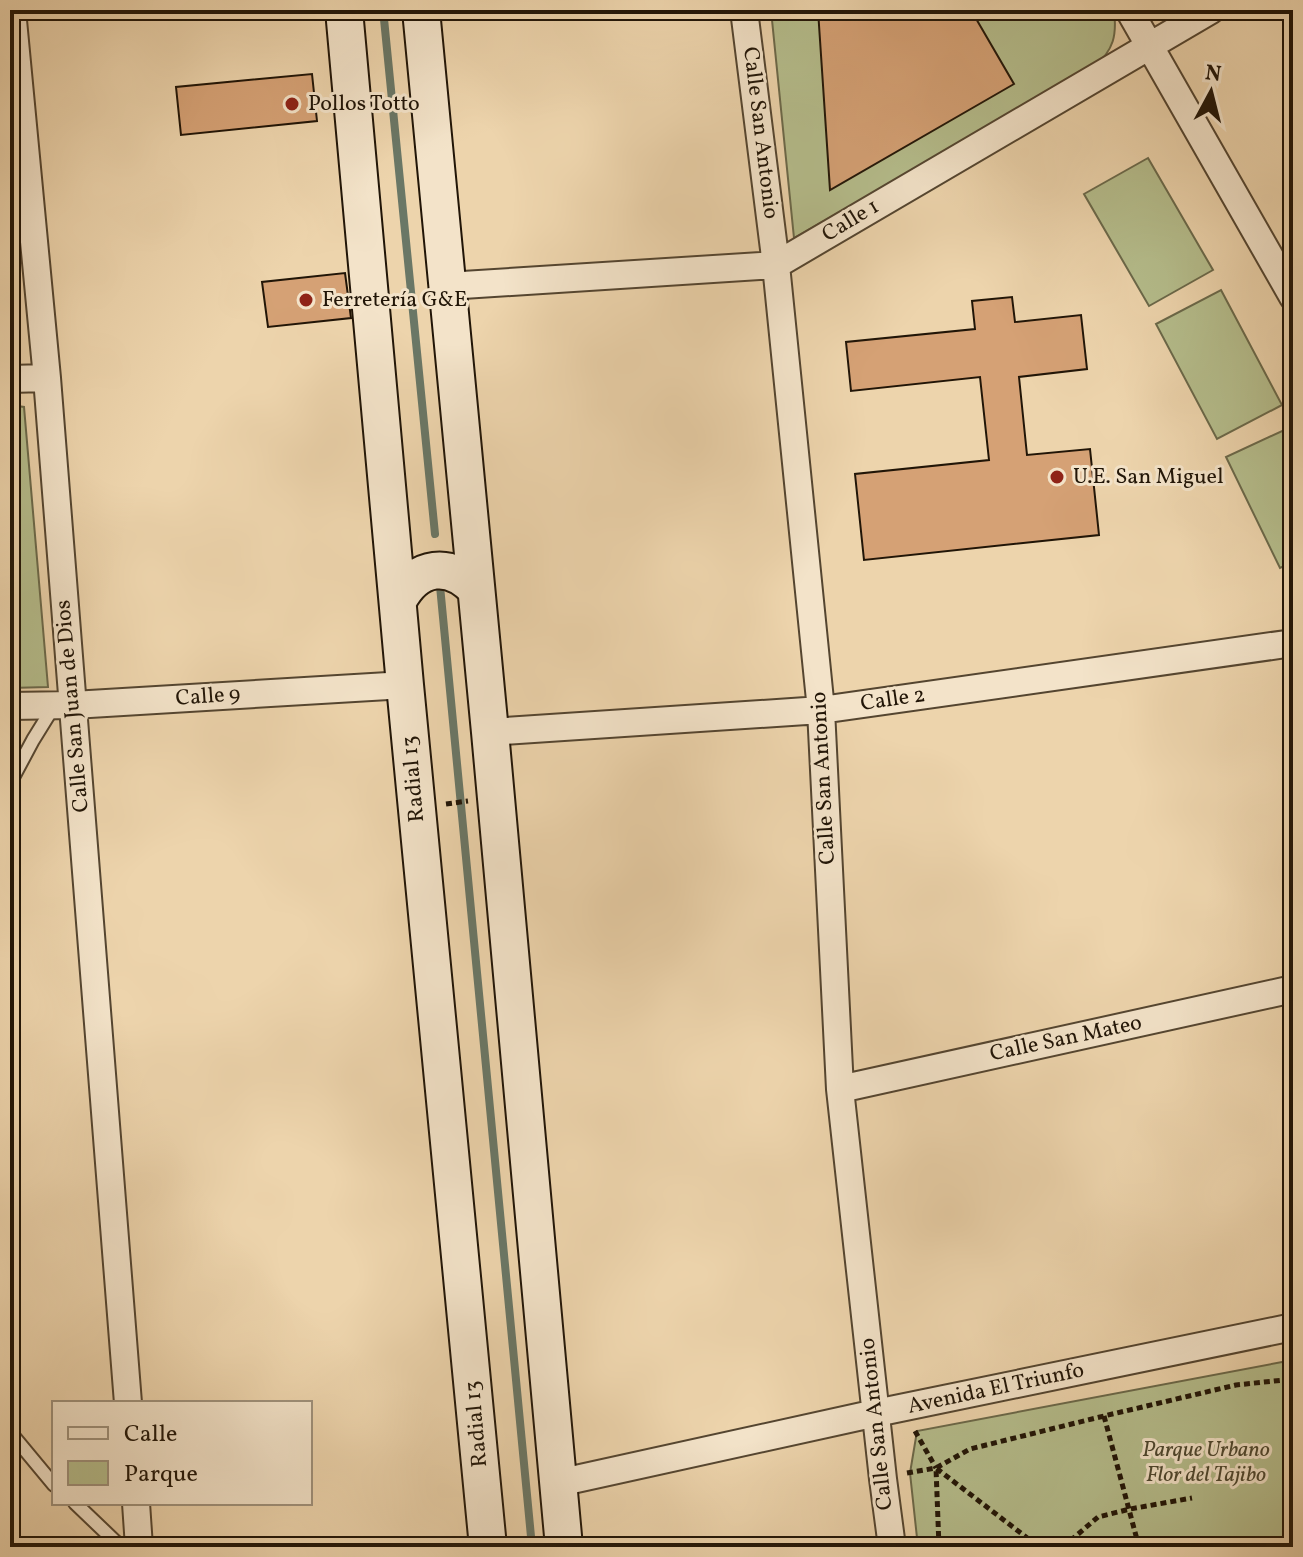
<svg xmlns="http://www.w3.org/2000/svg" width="1303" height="1557" font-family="Vollkorn,serif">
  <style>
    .green { fill: #b5bd8c; stroke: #6b694a; stroke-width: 2 }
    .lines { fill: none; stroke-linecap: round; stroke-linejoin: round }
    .stream { stroke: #6a7766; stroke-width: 8 }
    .building { fill: #d5a175; stroke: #211507; stroke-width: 2 }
    .lane-casing { stroke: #544530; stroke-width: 16 }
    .street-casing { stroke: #544530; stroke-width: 30 }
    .secondary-casing { stroke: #211507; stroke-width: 40 }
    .path { stroke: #211507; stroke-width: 5; stroke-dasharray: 6 4; stroke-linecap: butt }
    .lane { stroke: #f3e3c9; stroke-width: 12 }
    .street { stroke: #f3e3c9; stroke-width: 26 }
    .secondary { stroke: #f3e3c9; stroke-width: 36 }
    .poi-dot { fill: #8f2418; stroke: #f3e3c9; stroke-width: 3 }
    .labels { text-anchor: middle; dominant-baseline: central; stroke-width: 6; stroke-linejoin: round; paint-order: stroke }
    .poi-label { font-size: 22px; fill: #211507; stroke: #f3e3c9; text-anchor: start }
    .street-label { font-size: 22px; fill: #211507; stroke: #f3e3c9 }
    .park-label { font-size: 22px; font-style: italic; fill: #4d472f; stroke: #f3e3c9 }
  </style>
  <rect width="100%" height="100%" fill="#edd4ac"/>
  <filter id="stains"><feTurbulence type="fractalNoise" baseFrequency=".0025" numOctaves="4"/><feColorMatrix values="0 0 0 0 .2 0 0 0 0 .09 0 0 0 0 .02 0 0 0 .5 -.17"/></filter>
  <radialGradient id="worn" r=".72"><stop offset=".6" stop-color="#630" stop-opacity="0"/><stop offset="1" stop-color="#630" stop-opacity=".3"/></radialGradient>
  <path class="green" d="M771,10h343c3,25 0,40 -20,57l-300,171z
    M1148,158l65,112 -64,36 -65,-112z
    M1221,290l61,115 -65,34 -61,-115z
    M10,405l14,2 24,280 -38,1z
    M1293,426v136l-13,6 -54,-111z
    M1293,1360v187h-375l-8,-74 7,-42z"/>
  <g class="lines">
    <path class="stream" d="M384,19l51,515
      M440,586l92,961"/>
  </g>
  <path class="building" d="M818,10h153l43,74 -184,106z
    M312,74l5,47 -136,14 -5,-48z
    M345,273l6,45 -83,9 -6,-45z
    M1012,297l3,25 66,-7 6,54 -68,8 8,78 63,-6 9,86 -235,25 -9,-86 134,-14 -9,-83 -129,14 -5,-49 129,-13 -3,-28z"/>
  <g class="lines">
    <defs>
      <path id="lane" d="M10,783l23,-43 21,-34
        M10,1432l44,53
        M75,1503l46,44"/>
      <path id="street" d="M12,10l35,368 81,1025
        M744,10l32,255 45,445 19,379 43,390 9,68
        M1129,10l164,287
        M447,286l329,-21 435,-255
        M10,379l37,-1
        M10,706l63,-1 332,-20
        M490,732l331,-22 472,-67
        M840,1089l453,-100
        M558,1483l318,-70 417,-86
        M136,1503l3,44"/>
      <path id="secondary" d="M344,10l61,675 83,862
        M421,10l69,722 74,815
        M399,599c19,-34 50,-38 77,-10"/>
    </defs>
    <use href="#lane" class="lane-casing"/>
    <use href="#street" class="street-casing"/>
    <use href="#secondary" class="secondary-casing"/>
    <path class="path" d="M446,804l22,-3
      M1104,1416l35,131
      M915,1431l21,37
      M907,1473l29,-5 34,-19 134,-33 132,-31 57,-6
      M939,1547l-3,-79 103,79
      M1063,1547l35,-30 32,-8 62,-11"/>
    <use href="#lane" class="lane"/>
    <use href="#street" class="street"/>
    <use href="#secondary" class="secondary"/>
  </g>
  <g class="poi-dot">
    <circle cx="292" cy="104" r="8"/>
    <circle cx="306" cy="300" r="8"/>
    <circle cx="1057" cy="477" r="8"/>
  </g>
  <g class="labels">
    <g class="poi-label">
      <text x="308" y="104">Pollos Totto</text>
      <text x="322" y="300">Ferretería G&amp;E</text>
      <text x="1073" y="477">U.E. San Miguel</text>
    </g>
    <g class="street-label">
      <text transform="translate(760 133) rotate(83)">Calle San Antonio</text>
      <text transform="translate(851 221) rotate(-31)">Calle 1</text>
      <text transform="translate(208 697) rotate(-4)">Calle 9</text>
      <text transform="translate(893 700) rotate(-8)">Calle 2</text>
      <text transform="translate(73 706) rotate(-95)">Calle San Juan de Dios</text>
      <text transform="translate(824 778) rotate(-93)">Calle San Antonio</text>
      <text transform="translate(414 779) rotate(-95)">Radial 13</text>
      <text transform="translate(1066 1039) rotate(-12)">Calle San Mateo</text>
      <text transform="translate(996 1389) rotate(-12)">Avenida El Triunfo</text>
      <text transform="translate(477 1424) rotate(-95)">Radial 13</text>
      <text transform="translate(877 1424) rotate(-96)">Calle San Antonio</text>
    </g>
    <g class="park-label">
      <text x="1206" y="1450">Parque Urbano<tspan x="1206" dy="25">Flor del Tajibo</tspan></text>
    </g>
  </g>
  <rect width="1303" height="1557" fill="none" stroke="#edd4ac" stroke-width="40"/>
  <rect x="12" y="12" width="1279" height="1533" fill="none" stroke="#211507" stroke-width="4"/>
  <rect x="20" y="20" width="1263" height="1517" fill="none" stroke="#211507" stroke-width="2"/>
  <rect x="52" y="1401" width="260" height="104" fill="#f3e3c9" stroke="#9f917b" stroke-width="2"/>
  <rect x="68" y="1427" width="40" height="12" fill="#f3e3c9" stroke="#9f917b" stroke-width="2"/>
  <text x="124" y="1441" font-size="24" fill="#211507">Calle</text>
  <rect x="68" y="1461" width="40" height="24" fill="#b5bd8c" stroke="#9f917b" stroke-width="2"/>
  <text x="124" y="1481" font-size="24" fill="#211507">Parque</text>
  <g transform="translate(1211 92) rotate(7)" stroke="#f3e3c9" stroke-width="6" paint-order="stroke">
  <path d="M0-6L14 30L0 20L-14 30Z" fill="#211507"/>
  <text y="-12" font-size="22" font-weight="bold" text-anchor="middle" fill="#211507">N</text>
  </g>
  <rect width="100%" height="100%" filter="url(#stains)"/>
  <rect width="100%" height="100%" fill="url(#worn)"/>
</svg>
